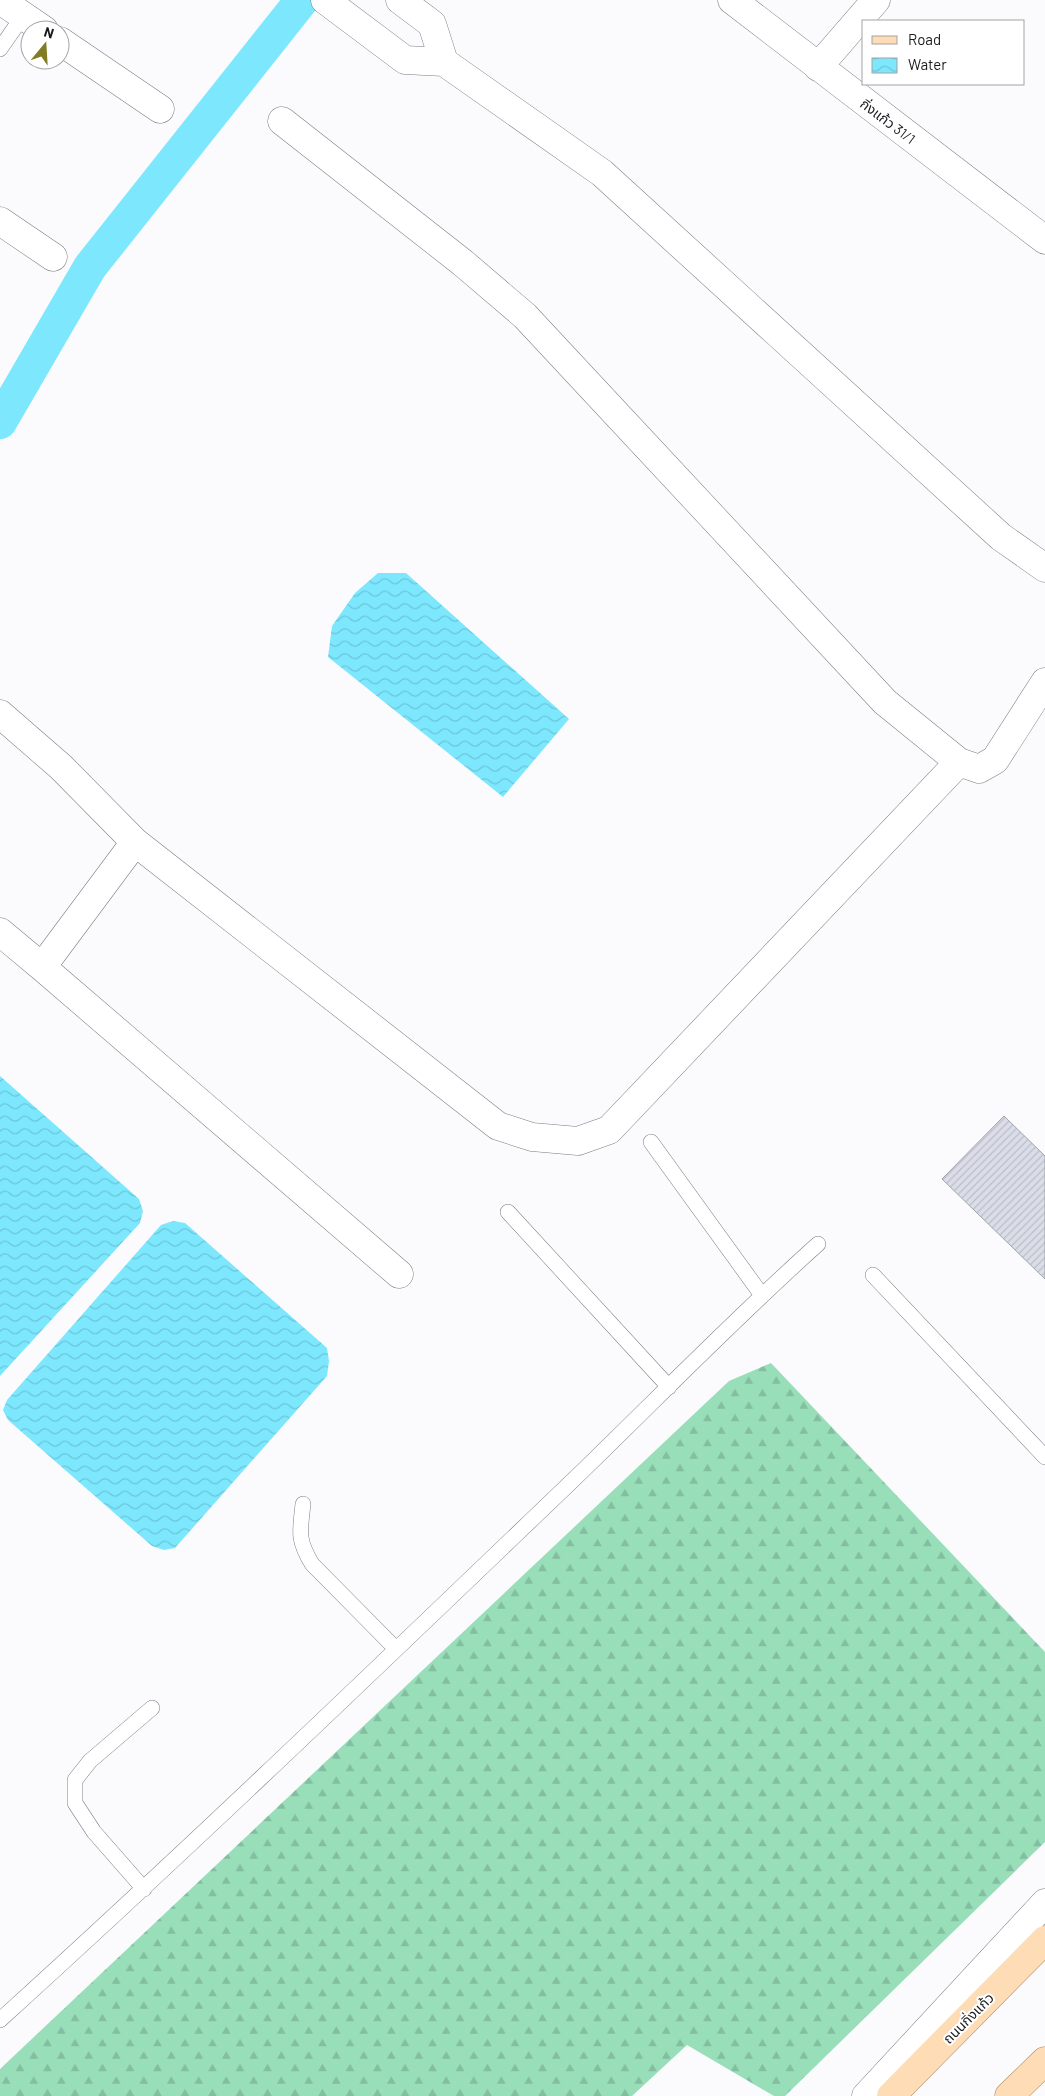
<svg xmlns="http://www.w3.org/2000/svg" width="1045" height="2096" font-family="Barlow,'Noto Sans Thai',sans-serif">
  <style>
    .forest { fill: url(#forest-firs) }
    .water { fill: url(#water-waves) }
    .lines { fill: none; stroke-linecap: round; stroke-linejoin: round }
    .canal { stroke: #7de7fe; stroke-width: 34 }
    .building { fill: url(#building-hatch); stroke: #9fa3ab }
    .service-casing { stroke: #797d85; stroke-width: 16 }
    .minor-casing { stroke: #797d85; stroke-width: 29 }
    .primary-casing { stroke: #ad8961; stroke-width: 29 }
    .service { stroke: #fff; stroke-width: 15 }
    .minor { stroke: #fff; stroke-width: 28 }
    .primary { stroke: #fedcb6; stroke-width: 28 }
    .labels { text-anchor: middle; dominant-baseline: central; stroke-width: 4; stroke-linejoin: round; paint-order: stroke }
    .street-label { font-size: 14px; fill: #181a1d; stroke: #fff }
  </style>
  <defs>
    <pattern id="forest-firs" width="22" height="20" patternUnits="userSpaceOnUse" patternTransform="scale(1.25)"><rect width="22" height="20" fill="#98deb9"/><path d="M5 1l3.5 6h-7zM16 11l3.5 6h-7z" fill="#82be9f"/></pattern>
    <pattern id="water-waves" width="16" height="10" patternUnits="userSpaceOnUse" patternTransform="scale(1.25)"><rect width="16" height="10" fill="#7de7fe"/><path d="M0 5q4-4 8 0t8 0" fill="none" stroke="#6bc6d9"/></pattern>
    <pattern id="building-hatch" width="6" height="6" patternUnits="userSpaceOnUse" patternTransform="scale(1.25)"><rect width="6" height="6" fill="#dbdee8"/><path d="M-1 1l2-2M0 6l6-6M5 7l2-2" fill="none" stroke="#bbbec7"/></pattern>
  </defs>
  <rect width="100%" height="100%" fill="#fbfbfd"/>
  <path class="forest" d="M771,1363l274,289v190l-260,254h-11l-87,-51 -55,51h-632v-27l729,-688z"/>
  <path class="water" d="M378,573h28l163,146 -66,78 -175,-140 4,-31 23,-33z
    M0,1076l139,123 4,12 -3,12 -140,153z
    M173,1221l12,2 142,125 2,13 -2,15 -152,172 -11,2 -12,-4 -144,-126 -5,-10 4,-10 154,-175z"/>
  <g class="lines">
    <path class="canal" d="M0,422l90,-155 212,-267"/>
  </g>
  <path class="building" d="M1004,1116l41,40v123l-103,-100z"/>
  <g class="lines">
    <defs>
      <path id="service" d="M0,49l23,-33
        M651,1142l110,152
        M508,1212l161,175
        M873,1275l172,182
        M303,1504c-3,28 -6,35 9,60l84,85
        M144,1889l-50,-57 -19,-29v-23l15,-19 62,-53
        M0,2020c193,-175 381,-356 569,-536 83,-80 163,-163 249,-240"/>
      <path id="minor" d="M0,0l44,30
        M325,0l80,60 39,2 158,111 399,364 44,31
        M400,0l32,24 12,38
        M732,0l313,240
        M60,41l100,68
        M818,67l58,-67
        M282,121l181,142 62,53 360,386 74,60 20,7 16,-9 50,-78
        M0,221l53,36
        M0,714l61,53 74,75 363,284 34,11 46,4 31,-11 350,-368
        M0,932l42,35 93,-125
        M42,967l357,307
        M866,2096l179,-193"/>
      <path id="primary" d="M891,2096l154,-156
        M1009,2096l36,-35"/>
    </defs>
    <use href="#service" class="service-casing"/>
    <use href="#minor" class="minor-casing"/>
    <use href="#primary" class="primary-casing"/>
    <use href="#service" class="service"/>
    <use href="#minor" class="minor"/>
    <use href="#primary" class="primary"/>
  </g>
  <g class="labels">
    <g class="street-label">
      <text transform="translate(888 121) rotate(37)">กิ่งแก้ว 31/1</text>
      <text transform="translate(968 2018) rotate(-45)">ถนนกิ่งแก้ว</text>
    </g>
  </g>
  <rect x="862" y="20" width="162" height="65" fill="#ffffff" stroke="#a3a3a5"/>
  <rect x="872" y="36" width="25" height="8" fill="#fedcb6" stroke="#a3a3a5"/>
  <text x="908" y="45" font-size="15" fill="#181a1d">Road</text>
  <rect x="872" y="58" width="25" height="15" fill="url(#water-waves)" stroke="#a3a3a5"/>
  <text x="908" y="70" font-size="15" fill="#181a1d">Water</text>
  <g transform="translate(45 45) rotate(18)"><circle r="24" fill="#ffffff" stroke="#a3a3a5"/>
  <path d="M0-4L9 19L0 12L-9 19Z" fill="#817c23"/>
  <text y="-8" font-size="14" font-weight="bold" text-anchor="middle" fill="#181a1d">N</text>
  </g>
</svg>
